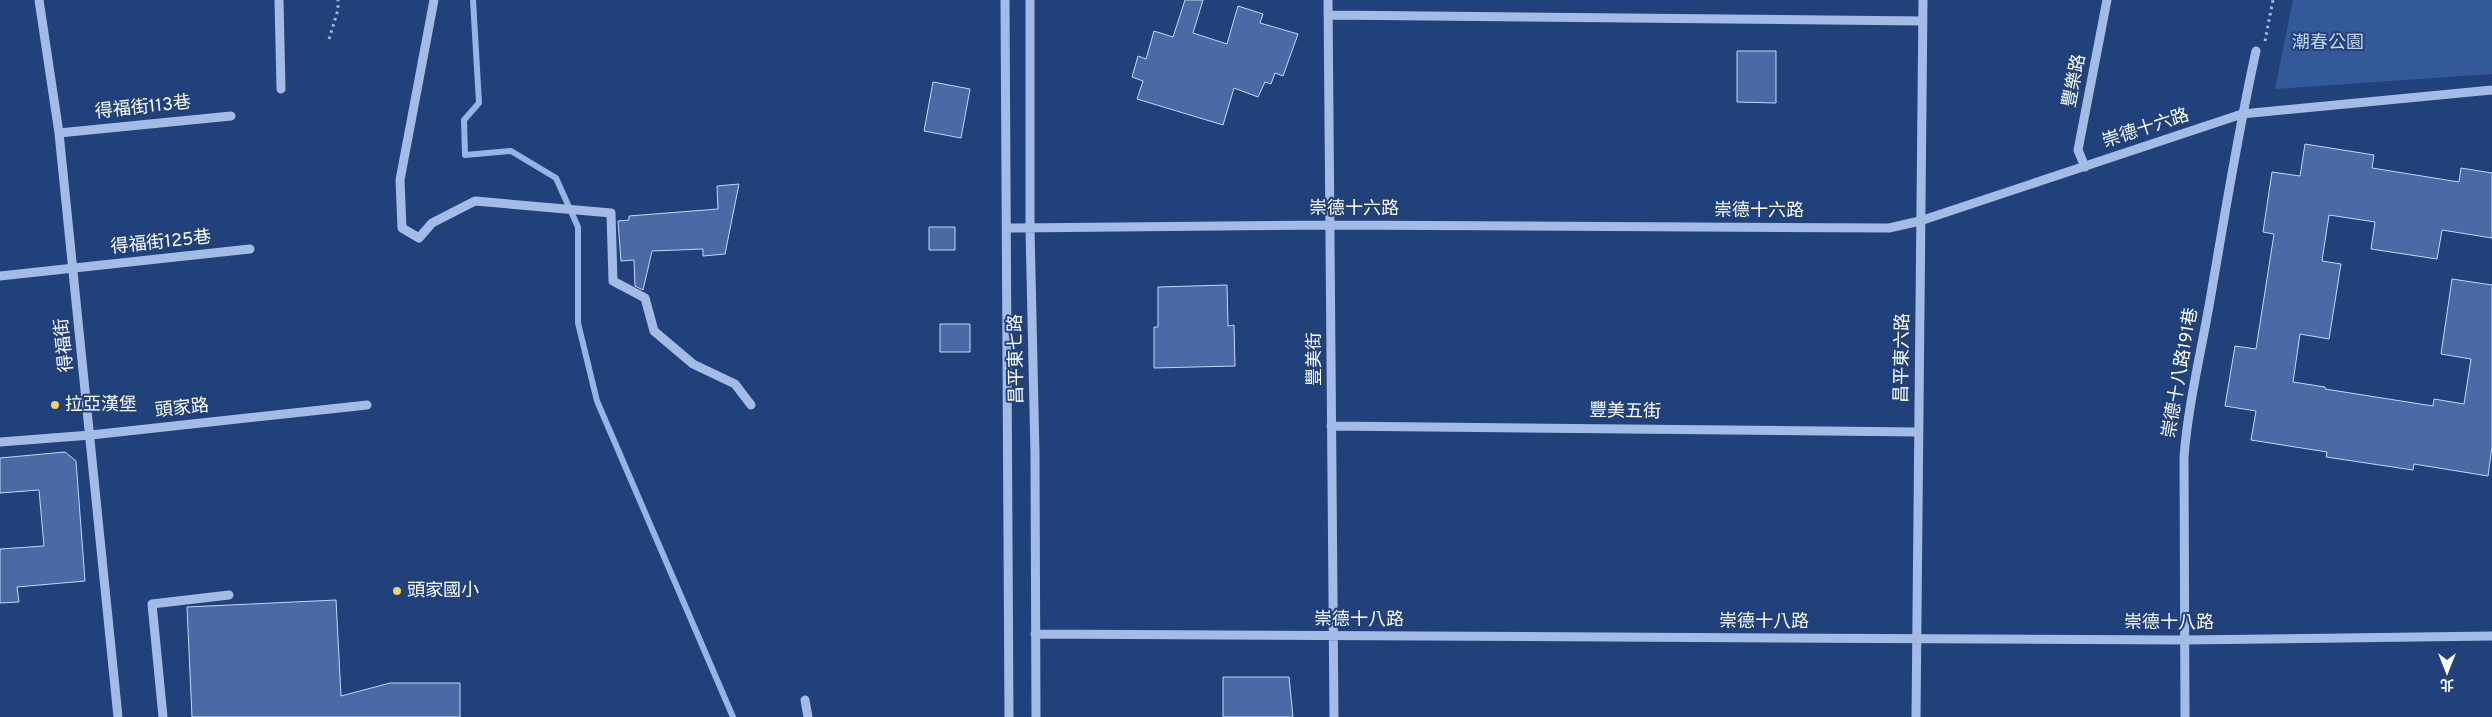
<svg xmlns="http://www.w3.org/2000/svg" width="2492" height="717" font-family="Overpass,'Noto Sans TC',sans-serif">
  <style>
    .green { fill: #345998 }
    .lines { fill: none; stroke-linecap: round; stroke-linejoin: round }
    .stream { stroke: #96b5e7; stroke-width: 6 }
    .building { fill: #496aa4; stroke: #c6d7f4 }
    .path { stroke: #a3bce5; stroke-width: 3; stroke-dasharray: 2.5 4; stroke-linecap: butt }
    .minor { stroke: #a3bce5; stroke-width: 9 }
    .poi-dot { fill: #f2d464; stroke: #21417a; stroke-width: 2 }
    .labels { text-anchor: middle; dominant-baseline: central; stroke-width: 4; stroke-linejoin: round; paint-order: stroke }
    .park-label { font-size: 18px; fill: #c6d7f4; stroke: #21417a }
    .street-label { font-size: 18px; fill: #fff; stroke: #21417a }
    .poi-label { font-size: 18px; fill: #fff; stroke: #21417a; text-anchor: start }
  </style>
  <rect width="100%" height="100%" fill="#21417a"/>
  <path class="green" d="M2293,0h199v74l-217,15z"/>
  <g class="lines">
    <path class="stream" d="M473,0l6,103 -15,17 1,35 46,-4 45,27 22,49v96l19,78 136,316"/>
  </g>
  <path class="building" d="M1185,0h18l-10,33 34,11 11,-38 25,8 -3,9 38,11 -15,42 -8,-3 -4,11 -6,-2 -7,15 -24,-9 -11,37 -86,-26 6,-18 -11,-4 6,-21 8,3 8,-28 19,6z
    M1737,51h39v52l-39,-1z
    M933,82l37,7 -9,49 -37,-7z
    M2305,144l69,11 -2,13 87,14 2,-14 31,5v65l-50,-8 -5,29 -66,-10 4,-27 -46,-7 -7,46 19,3 -12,75 -29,-5 -7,48 32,5v2l108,17 1,-7 30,5 7,-45 -30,-5 11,-75 40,6v162l-4,29 -74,-12 -1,6 -87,-13 1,-5 -76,-12 5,-29 -31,-5 10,-60 21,3 18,-115 -11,-2 9,-60 28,4z
    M739,184l-14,70 -22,2v-7l-51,2 -9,39 -8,-4 -1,-26 -13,1 -3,-40 11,-1v-4l89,-7 -1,-23z
    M929,227h26v23h-26z
    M1227,285l1,41 6,-1 1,41 -81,2v-41h4v-40z
    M940,324h30v28h-30z
    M65,452l11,9 9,120 -68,6 2,15 -19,1v-54l44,-3 -5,-56 -39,3v-35z
    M336,600l5,96 49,-13h70v34h-268l-5,-110z
    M1223,677h66l4,40h-70z"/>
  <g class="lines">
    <path class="path" d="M329,39l9,-29v-10
      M2265,41l8,-41"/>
    <path class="minor" d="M39,0l20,133 59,584
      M279,0l2,89
      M434,0l-34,180 2,48 17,10 13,-15 43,-22 136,12 2,68 32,17 9,33 39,33 42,20 16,21
      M1005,0l4,717
      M1030,0v228l5,226 1,263
      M1328,0l6,717
      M1328,15l595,6
      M59,133l172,-17
      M2085,167l-7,-17 29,-150
      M1007,228l324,-3 558,3 31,-7 322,-107 250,-24
      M0,276l250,-27
      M1331,426l587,6
      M0,442l91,-7 276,-30
      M1035,634l1149,6 308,-4
      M805,700l3,17
      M163,717l-11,-113 77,-9
      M1916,717l7,-717
      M2185,717l-1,-260c4,-51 16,-100 25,-151 15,-85 28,-170 47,-255"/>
  </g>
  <g class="poi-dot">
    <circle cx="55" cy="405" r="5"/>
    <circle cx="397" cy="591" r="5"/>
  </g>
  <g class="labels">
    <g class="park-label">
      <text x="2328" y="43">潮春公園</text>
    </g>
    <g class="street-label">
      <text transform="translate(2075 81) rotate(-79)">豐樂路</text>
      <text transform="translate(143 108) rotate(-6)">得福街113巷</text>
      <text transform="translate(2146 129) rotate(-18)">崇德十六路</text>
      <text x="1354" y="209">崇德十六路</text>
      <text x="1759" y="211">崇德十六路</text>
      <text transform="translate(161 243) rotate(-6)">得福街125巷</text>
      <text transform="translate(65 345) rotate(-96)">得福街</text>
      <text transform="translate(1903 358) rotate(-89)">昌平東六路</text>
      <text transform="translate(1017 359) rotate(-91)">昌平東七路</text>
      <text transform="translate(1315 359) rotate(-90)">豐美街</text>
      <text transform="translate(2181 373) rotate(-80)">崇德十八路191巷</text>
      <text transform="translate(182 409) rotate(-6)">頭家路</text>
      <text transform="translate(1625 412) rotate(1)">豐美五街</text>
      <text x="1359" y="620">崇德十八路</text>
      <text x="1764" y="622">崇德十八路</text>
      <text x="2169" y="623">崇德十八路</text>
    </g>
    <g class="poi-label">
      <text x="65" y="405">拉亞漢堡</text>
      <text x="407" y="591">頭家國小</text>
    </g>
  </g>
  <g transform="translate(2447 672) rotate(180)" stroke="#21417a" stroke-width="4" paint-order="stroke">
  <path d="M0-4L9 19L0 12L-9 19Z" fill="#ffffff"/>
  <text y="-8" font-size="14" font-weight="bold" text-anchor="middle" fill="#ffffff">北</text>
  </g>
</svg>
